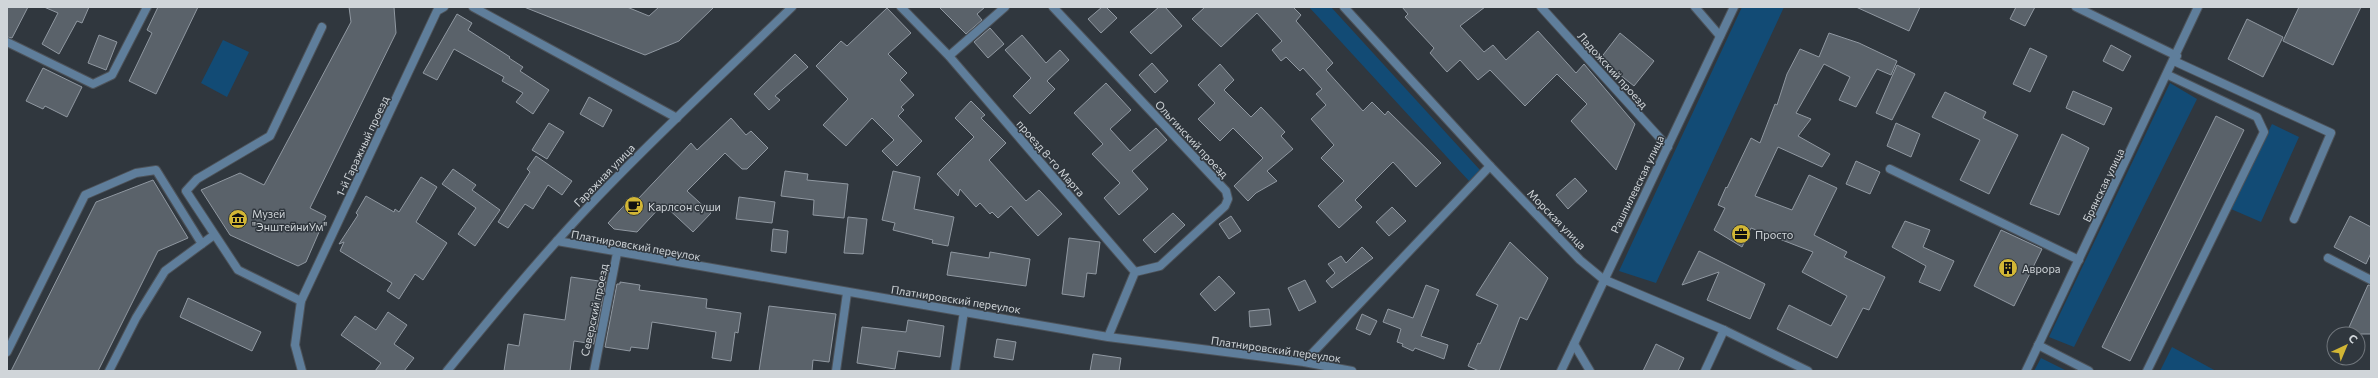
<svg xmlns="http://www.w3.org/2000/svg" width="2378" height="378" font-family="Commissioner,sans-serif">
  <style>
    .green { fill: #124b75 }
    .building { fill: #5a626a; stroke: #9098a1 }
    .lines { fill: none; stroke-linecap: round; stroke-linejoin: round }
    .service-casing { stroke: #4d535a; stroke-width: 10 }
    .minor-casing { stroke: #4d535a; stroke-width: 10 }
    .tertiary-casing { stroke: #4d535a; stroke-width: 10 }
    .service { stroke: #5f7e9b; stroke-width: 8 }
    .minor { stroke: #5f7e9b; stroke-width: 8 }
    .tertiary { stroke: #5f7e9b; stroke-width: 8 }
    .labels { text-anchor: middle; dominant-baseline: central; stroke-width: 3; stroke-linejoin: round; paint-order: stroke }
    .street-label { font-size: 11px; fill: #d0d5d9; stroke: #30373e }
    .poi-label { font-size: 11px; fill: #d0d5d9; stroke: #30373e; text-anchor: start }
  </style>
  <rect width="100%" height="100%" fill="#30373e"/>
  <path class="green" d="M1309,7h22l149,163 -11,11z
    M1742,7h42l-128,276 -37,-12z
    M223,40l26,12 -22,45 -26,-14z
    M2170,83l27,16 -123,248 -25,-10z
    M2272,124l27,13 -38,85 -30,-13z
    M2172,347l44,24h-56z
    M2041,358l26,13h-33z"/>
  <path class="building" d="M7,7h21l-16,31 -5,-1z
    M44,7h45l-7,16 -5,-2 -18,33 -17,-10 16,-31z
    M158,7h40l-42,87 -27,-13 23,-48 -5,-3z
    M349,7h45l2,26 -86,175 16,8 -20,46 -8,4 -68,-31 -29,-45 39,-17 24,12 87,-163z
    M524,7h103l22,9 10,-9h55l-35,34 -34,14z
    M939,7h46l-8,7 5,6 -16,14z
    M1102,7h4l11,11 -16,15 -13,-14z
    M1159,7h6l17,19 -31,28 -21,-22z
    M1205,7h88l8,8 -5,6 37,42 -7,7 37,41 9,-9 13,13 3,-4 53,52 -25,24 -23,-25 -38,38 7,7 -23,21 -21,-22 26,-25 -23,-23 13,-13 -23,-26 15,-14 -10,-11 6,-5 -19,-21 -3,3 -14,-14 -5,4 -9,-11 10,-9 -25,-28 -36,34 -29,-28z
    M1402,7h83l-25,19 24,26 9,-7 13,15 32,-29 38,42 8,-9 51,60 -19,46 -45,-49 16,-17 -30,-30 -32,32 -35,-36 -12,10 -18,-20 -13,12 -17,-19 4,-5 -29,-31 3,-3z
    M1856,7h64l-11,24z
    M2016,7h19l-10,19 -15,-7z
    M2299,7h62l-28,58 -50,-24z
    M887,8l24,25 -23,21 19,19 -7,7 14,15 -13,12 3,3 -6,6 24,25 -25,25 -15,-15 12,-11 -22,-22 -26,28 -23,-21 25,-26 -32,-33 25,-25 6,5z
    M457,14l15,9 -4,7 42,27 -1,1 14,9 -3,4 29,19 -16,24 -17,-12 7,-9 -21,-12 2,-4 -50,-28 -17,31 -14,-7z
    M2247,19l36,18 -20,40 -35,-18z
    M990,28l14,16 -16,14 -14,-16z
    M1620,33l34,28 -20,25 -34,-27z
    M1829,33l30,10 38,18 -6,14 -14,-6 -21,38 -17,-7 11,-23 -26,-13 -28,49 15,6 -13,17 32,18 -8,13 -44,-20 -23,49 37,14 17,-35 28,13 -23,47 33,17 -3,5 41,20 -16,33 -6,-2 -26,50 -60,-29 12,-24 42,21 16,-30 -45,-24 11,-20 -62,-24 -9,19 -28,-17 11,-22 -7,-3 8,-18 1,1 24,-50 9,5 15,-39 2,1 10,-31 13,-25 19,8z
    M99,35l18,7 -11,28 -18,-7z
    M1022,35l24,28 14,-13 9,10 -22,21 8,8 -25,25 -17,-18 18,-18 -26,-28z
    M2111,45l20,11 -8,15 -20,-10z
    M2030,48l17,8 -17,36 -17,-8z
    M795,54l13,13 -33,29 5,4 -11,10 -15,-16z
    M1152,63l16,18 -13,12 -16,-18z
    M1220,64l14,16 -10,10 27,27 10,-10 24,25 -4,4 12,13 -26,22 10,10 -21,12 -8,8 -14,-15 29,-28 -30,-30 -13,13 -22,-22 17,-16 -17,-18z
    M1897,65l18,9 -23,46 -16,-7z
    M43,68l39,19 -15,30 -22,-11 -2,3 -17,-8z
    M1106,83l25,27 -21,19 20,22 26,-23 11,12 -35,31 16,18 -29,26 -15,-17 16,-15 -28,-29 11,-10 -29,-31z
    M2073,91l39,17 -8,17 -38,-17z
    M1945,92l41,20 -3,6 35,17 -29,59 -29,-14 20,-40 -48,-23z
    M589,97l23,13 -9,17 -23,-13z
    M971,101l14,14 -4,3 25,25 -17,17 37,41 13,-11 23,24 -24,22 -27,-30 -13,12 -6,-6 -2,2 -10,-11 -4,4 -16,-18 -2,7 -21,-22 37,-37 -19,-19z
    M2216,116l28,14 -114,231 -28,-14z
    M731,118l15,17 5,-4 17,17 -21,21h-5l-17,-16 -38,38 24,22 -18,19 -30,-28 -26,28 -23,-3 -6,-6 25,-27 4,4 54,-57 6,7z
    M549,123l15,9 -17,27 -15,-9z
    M1896,123l24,11 -9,23 -24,-11z
    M2062,134l27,14 -30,67 -29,-11z
    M536,156l36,25 -10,14 -14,-10 -15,24 -8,-5 -17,24 -10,-6 32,-50 -3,-3z
    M1856,161l24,11 -10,22 -24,-10z
    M453,169l23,16 -4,5 28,20 -25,36 -17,-12 18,-26 -34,-24z
    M785,171l23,3 -1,6 41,4 -4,34 -31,-3 1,-15 -33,-4z
    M893,171l27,6 -6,32 40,8 -6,29 -16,-3 1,-3 -40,-10 2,-7 -13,-3z
    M421,177l16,10 -21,35 31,21 -24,37 -8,-6 -16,25 -12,-8 5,-8 -52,-32 4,-9 -5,2 19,-29 -2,-2 10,-17 28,16 1,-3 4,3z
    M1575,178l12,13 -19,18 -12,-14z
    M153,180l35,58 -30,13 -60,120h-87l85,-169z
    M739,197l36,5 -3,21 -36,-4z
    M1392,207l14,14 -17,15 -13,-14z
    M1173,213l12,12 -30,28 -12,-13z
    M1231,216l10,15 -12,8 -10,-15z
    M2350,216l21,11v26l-5,11 -32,-17z
    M848,217l19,2 -4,35 -19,-1z
    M1905,221l25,9 -7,17 31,14 -14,30 -21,-9 7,-16 -34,-19z
    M773,229l15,2 -2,22 -15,-2z
    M2001,230l41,19 -28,57 -40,-20z
    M1069,238l31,4 -4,32 -9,-1 -3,24 -22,-3z
    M1510,242l38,36 -21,42 -7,-3 -21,54h-20l-11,-5 10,-23 2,1 18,-39 -22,-10z
    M1362,247l11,11 -41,30 -6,-7 9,-8 -7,-9 13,-8 5,7z
    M1699,251l66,33 -15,35 -43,-19 12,-28 -37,13z
    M951,252l38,6 1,-6 40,7 -4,27 -79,-11z
    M1219,276l16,17 -20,18 -15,-17z
    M571,277l35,5 -12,62 -20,-3 -4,30h-66l4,-27 11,2 5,-32 41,6z
    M1305,280l11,22 -17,9 -11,-23z
    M620,282l20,3 -1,5 68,9 -1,9 35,5 -3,20 -3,-1 -4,29 -19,-3 4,-26 -64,-10 -4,27 -17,-2 -1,4 -25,-4 12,-63h3z
    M1426,285l13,5 -18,46 27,9 -4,14 -29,-11 -2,3 -11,-5 1,-2 -6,-2 4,-13 -18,-7 5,-13 25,9z
    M2368,285h3v49h-25z
    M188,298l73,34 -9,19 -72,-34z
    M769,306l67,8 -7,48 -16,-2 -1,11h-53z
    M1269,309l2,16 -21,2 -1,-16z
    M388,312l19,13 -13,19 20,14 -10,13h-29l6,-8 -40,-28 14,-19 21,14z
    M1362,314l15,7 -7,14 -14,-6z
    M908,320l36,6 -4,31 -42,-6 -3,18 -38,-6 5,-36 44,5z
    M997,339l19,3 -3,18 -19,-3z
    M1656,344l28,14 -6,13h-35z
    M1093,354l28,4 -2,13h-29z"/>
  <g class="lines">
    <defs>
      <path id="service" d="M7,42l86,42 19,-9 35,-68
        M2174,61l157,72 -37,86
        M1890,169l189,91
        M2328,258l43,22
        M301,301l-63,-31 -52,-79 11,-12 73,-43 52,-109
        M1574,344l16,27
        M2038,345l51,26
        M7,352l78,-157 51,-22 20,-3 46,74
        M109,371l27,-53 29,-47 49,-36
        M1705,371l19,-41
        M2147,371l117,-239 -7,-15 -89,-42"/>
      <path id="minor" d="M473,7l204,111
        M901,7l48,49 186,216 -27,65
        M1053,7l173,184 2,8 -3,7 -65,60 -25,6
        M1541,7l127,140
        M1695,7l25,29
        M2076,7l101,49
        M949,56l56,-49
        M557,241l551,96 196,25 48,9
        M1304,362l186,-196
        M302,371l-7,-26 6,-44 136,-290 7,-4
        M594,371l23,-118
        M836,371l11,-78
        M955,371l9,-60
        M2026,371l172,-364"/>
      <path id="tertiary" d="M1344,7l146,159 90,94 23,19 121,51 84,41
        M447,371c46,-56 92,-112 142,-165 65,-69 135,-133 203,-199
        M1561,371l173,-364"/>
    </defs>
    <use href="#service" class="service-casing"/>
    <use href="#minor" class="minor-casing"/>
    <use href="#tertiary" class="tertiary-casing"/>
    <use href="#service" class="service"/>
    <use href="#minor" class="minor"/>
    <use href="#tertiary" class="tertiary"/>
  </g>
  <defs>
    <symbol id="cafe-disc" viewBox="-11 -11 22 22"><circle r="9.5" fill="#d2b635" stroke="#30373e"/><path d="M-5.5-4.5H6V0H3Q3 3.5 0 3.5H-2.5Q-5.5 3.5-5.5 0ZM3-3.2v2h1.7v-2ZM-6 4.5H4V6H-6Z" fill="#111"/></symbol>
    <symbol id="museum-disc" viewBox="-11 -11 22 22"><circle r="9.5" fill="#d2b635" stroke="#30373e"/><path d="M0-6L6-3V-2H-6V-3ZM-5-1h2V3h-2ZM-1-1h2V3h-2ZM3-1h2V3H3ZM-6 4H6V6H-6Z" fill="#111"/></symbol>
    <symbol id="office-disc" viewBox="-11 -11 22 22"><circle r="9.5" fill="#d2b635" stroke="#30373e"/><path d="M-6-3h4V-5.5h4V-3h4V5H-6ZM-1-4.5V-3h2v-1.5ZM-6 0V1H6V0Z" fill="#111"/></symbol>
    <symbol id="building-disc" viewBox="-11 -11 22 22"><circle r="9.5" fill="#d2b635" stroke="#30373e"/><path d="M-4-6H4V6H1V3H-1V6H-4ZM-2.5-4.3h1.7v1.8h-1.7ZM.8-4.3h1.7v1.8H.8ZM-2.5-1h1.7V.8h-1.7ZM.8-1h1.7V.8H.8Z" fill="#111"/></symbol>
  </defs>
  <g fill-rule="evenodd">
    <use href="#cafe-disc" x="623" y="195" width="22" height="22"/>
    <use href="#museum-disc" x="227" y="208" width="22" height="22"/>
    <use href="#office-disc" x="1730" y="223" width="22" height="22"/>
    <use href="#building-disc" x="1997" y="257" width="22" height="22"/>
  </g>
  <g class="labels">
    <g class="street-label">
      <text transform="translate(1613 70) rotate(48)">Ладожский проезд</text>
      <text transform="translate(1192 139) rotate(47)">Ольгинский проезд</text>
      <text transform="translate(362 146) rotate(-65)">1-й Гаражный проезд</text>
      <text transform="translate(1051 158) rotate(49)">проезд 8-го Марта</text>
      <text transform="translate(604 175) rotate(-46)">Гаражная улица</text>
      <text transform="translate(1637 184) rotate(-64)">Рашпилевская улица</text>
      <text transform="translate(2103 185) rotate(-64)">Брянская улица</text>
      <text transform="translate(1557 219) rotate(46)">Морская улица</text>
      <text transform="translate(636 245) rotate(10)">Платнировский переулок</text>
      <text transform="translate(956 299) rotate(9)">Платнировский переулок</text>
      <text transform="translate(594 310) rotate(-78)">Северский проезд</text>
      <text transform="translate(1276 349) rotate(8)">Платнировский переулок</text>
    </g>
    <g class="poi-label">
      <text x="648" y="206">Карлсон суши</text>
      <text x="252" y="213">Музей<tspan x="252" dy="13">"ЭнштейниУм"</tspan></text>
      <text x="1755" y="234">Просто</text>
      <text x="2022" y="268">Аврора</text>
    </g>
  </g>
  <rect width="2378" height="378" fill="none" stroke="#d0d5d9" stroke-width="16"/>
  <g transform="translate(2346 346) rotate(44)"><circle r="19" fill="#30373e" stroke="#70767c"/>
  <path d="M0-3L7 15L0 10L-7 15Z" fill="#d2b635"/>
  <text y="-6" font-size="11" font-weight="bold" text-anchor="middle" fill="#d0d5d9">С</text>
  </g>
</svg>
